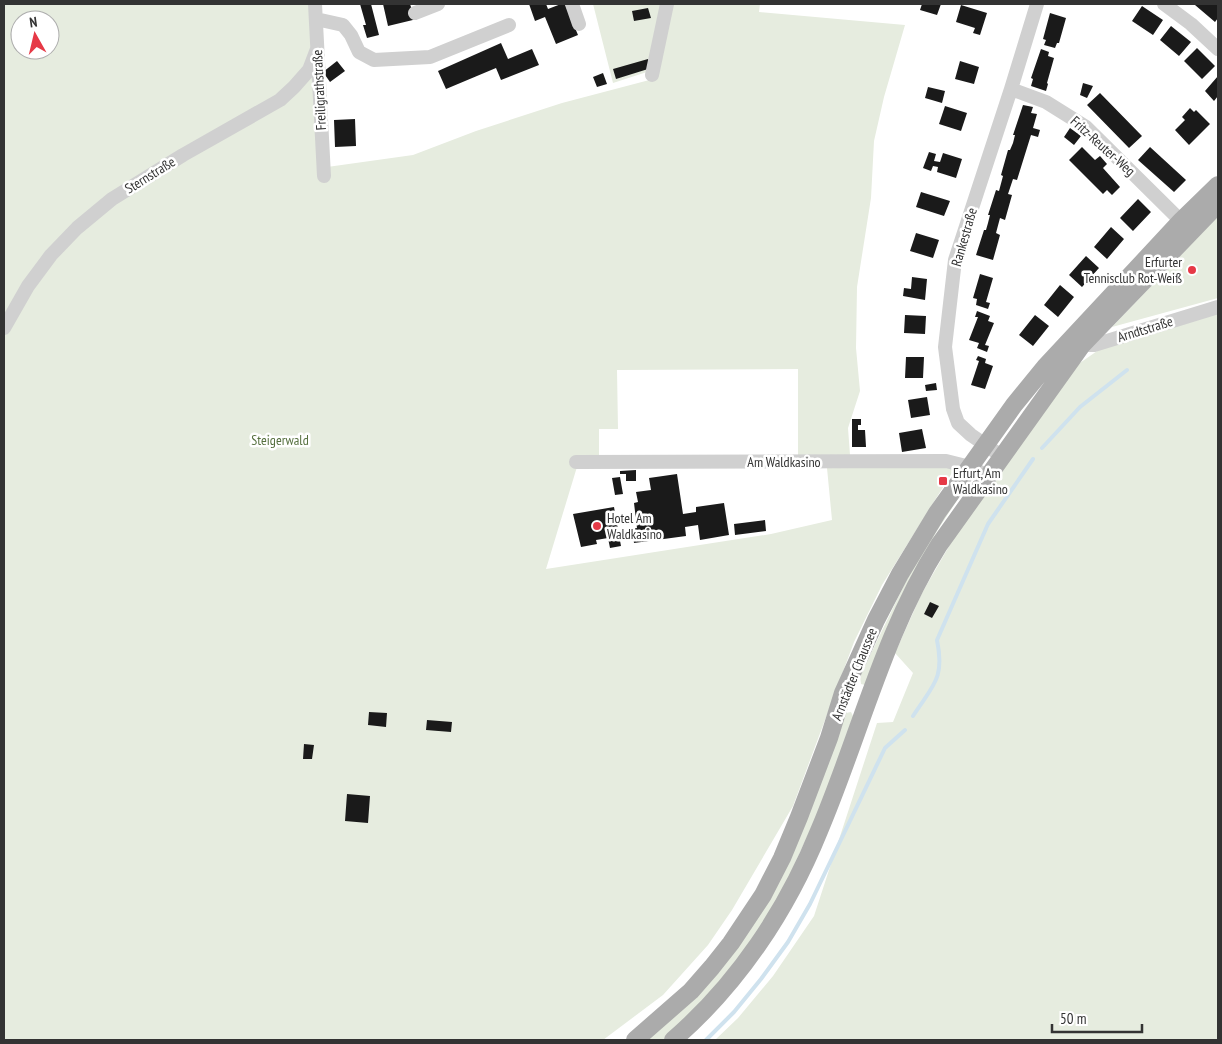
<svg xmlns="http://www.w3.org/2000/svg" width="1222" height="1044" font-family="'PT Sans Narrow',sans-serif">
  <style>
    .green { fill: #e6ecdf; fill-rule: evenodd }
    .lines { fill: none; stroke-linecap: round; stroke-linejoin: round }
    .stream { stroke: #cfe2ee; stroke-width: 4 }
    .building { fill: #1a1a1a }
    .minor { stroke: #d0d0d0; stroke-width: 14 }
    .major { stroke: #ababab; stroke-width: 18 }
    .poi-dot { fill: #e63946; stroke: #fff; stroke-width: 2 }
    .labels { text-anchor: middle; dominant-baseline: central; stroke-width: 5; stroke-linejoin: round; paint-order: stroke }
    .street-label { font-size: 14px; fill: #333; stroke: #fff }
    .poi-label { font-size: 14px; fill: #333; stroke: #fff; text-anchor: start }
    .park-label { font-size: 14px; fill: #56703f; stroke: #fff }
  </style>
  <rect width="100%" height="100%" fill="#fff"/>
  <path class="green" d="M4,4h307l9,164 93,-13 63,-24 86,-28 95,-25 15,-74h88l-1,8 146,13 -21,72 -10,44 -3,57 -14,89 -1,61 4,43 -12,37 2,27 -52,1v-87l-181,1 1,59h-19v29l-19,-1 -34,112 225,-35 61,-14 -5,-52h128l-73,117 -28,57 -61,164 -61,104 -24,35 -45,50 -60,45h-599zM20,20h30v30h-30z
    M593,4h69l-12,67 -37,12z
    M1218,216v82l-106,29z
    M1218,313v727h-503l23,-22 35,-42 41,-60 63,-193 16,-1 20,-49 -18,-20 27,-60 37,-64 118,-164 23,-16z
    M967,485l-30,46 -27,48 -45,106 -4,-1 -1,-8 49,-101 27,-46z
    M851,712l2,4 -28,81 -47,104 -36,55 -63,70 -16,14h-18l79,-76 118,-244 4,-7z"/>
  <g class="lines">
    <path class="stream" d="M1042,448l38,-41 47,-37
      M913,716c20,-31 32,-37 24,-76l51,-116 45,-65
      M706,1040l28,-28 27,-33 27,-37 22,-38 75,-156 20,-18"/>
  </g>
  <path class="building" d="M360,4h11l8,31 -12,3 -4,-13h3z
    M383,4h27l3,9 4,6 -29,7z
    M529,4h17l2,5 13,-5h4l13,31 -22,9 -11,-27 -10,4z
    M922,4h19l-4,11 -17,-5z
    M1197,4h21v14l-3,4 -20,-17z
    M961,5l26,8 -7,22 -7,-2 2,-5 -19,-6z
    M1142,6l21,14 -10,15 -21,-14z
    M648,8l3,10 -17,3 -2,-10z
    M1050,13l16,5 -7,25h-2l-2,5 -11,-3 2,-5 -3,-1z
    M1171,26l20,16 -12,14 -19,-16z
    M501,43l7,16 24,-10 7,16 -38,15 -5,-12 -50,21 -8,-18z
    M1197,48l18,18 -13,13 -18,-18z
    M1041,49l8,3 -1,4 6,2 -7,25 1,1 -2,7 -15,-5 2,-7 -2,-1z
    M648,59l2,7 -3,1 1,2 -32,10 -3,-10z
    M337,61l8,10 -15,11 -7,-10z
    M960,61l19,6 -5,17 -19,-5z
    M603,73l4,11 -10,3 -4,-10z
    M1218,76v20l-4,5 -9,-10z
    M1083,83l10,3 -6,12 -7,-3z
    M928,87l17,4 -3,12 -17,-5z
    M1100,93l42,43 -13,12 -42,-43z
    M1023,105l10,2 -2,6 6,1 -4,14 7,2 -2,7 -7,-2 -14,45 -4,-1 -5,15 4,1 -7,25 -5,-2 -4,15 4,2 -7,25 -17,-5 8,-25h2l2,-7 2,-8h-2l8,-25 3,1 4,-15 -2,-1 7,-25h2l3,-7 2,-8h-2z
    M945,106l22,7 -6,18 -22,-7z
    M1190,108l4,4 2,-2 14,14 -21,21 -14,-15 10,-10 -3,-3z
    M355,119l1,27 -21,1 -1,-27z
    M1070,128l11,8 -7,9 -10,-8z
    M1082,147l13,13 5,-4 7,8 -4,4 17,19 -8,8 -5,-5 -4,4 -34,-34z
    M1150,147l36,33 -12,12 -36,-32z
    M929,152l7,2 -2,7 6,1 3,-9 19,6 -6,19 -19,-6 1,-5 -5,-1 -2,5 -8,-3z
    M921,192l29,9 -6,15 -28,-9z
    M1138,199l13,13 -18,19 -13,-13z
    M1111,227l13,12 -17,20 -13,-12z
    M916,233l23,7 -6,18 -23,-7z
    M1086,256l13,12 -17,19 -13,-12z
    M980,274l13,4 -7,24 4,1 -2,6 -12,-4 1,-6 -4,-1z
    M912,277l15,2 -2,21 -22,-4 1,-8 7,1z
    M1060,285l14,12 -16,20 -14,-12z
    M977,311l13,5 -2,5 6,2 -9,22 4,1 -2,6 -10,-4 2,-5 -10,-3 9,-23h-3z
    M905,315l21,1 -1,18 -21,-1z
    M1035,315l14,11 -16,20 -14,-11z
    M978,356l8,3 -1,4 8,3 -8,23 -14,-4 8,-24 -3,-1z
    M906,357h18l-1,21h-18z
    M936,383l1,7 -11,1 -1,-6z
    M927,397l3,18 -19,3 -3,-18z
    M852,419h9v6h-3v5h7l1,17h-14z
    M922,429l4,19 -24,4 -3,-19z
    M636,470v11h-10v-7h-6v-3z
    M677,474l6,40 13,-2v-5l28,-4 5,32 -29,5 -2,-15 -13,2 1,9 -52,7 -2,-14 5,-1 -3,-25 4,-1 -2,-10 15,-2 -2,-12z
    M620,477l3,17 -8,1 -3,-17z
    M614,507l7,39 -11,2 -2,-10 -12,2 1,4 -16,3 -8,-33z
    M765,520l1,11 -31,4 -1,-11z
    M930,602l9,4 -7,12 -8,-4z
    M369,712l18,1 -1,14 -18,-2z
    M427,720l25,2 -1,10 -25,-2z
    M304,744l10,1 -2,14h-9z
    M347,794l23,2 -2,27 -23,-2z"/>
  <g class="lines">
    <path class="minor" d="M315,4l9,172
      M572,4l7,20
      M1164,4l27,20 27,25
      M415,13l23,-9
      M316,19l27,6 8,10 8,17 15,8 56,-3 79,-32
      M652,75l15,-71
      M1011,89l35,13 40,25 95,94
      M4,328l24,-42 23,-31 26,-27 35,-29 71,-44 97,-55 14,-13 15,-17 8,-21
      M1078,342l4,3h12l124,-38
      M1003,457l-32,-22 -13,-12 -5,-14 -8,-62 10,-87 56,-171 26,-85
      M576,462l370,-1 24,6 18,9"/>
    <path class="major" d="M635,1040l56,-49 21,-24 19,-24 32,-48 19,-37 17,-41 30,-79 14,-45 33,-73 24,-46 37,-61 77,-108 31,-38 136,-146 37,-36
      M673,1040c65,-56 114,-130 146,-209 40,-94 65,-199 120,-286l143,-200 136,-141"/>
  </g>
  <g class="poi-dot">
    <circle cx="1192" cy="270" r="5"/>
    <rect x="938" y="476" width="10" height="10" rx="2.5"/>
    <circle cx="597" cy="526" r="5"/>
  </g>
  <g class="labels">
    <g class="street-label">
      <text transform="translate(319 90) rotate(-93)">Freiligrathstraße</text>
      <text transform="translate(1103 146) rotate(42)">Fritz-Reuter-Weg</text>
      <text transform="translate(150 175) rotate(-32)">Sternstraße</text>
      <text transform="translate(964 237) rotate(-74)">Rankestraße</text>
      <text transform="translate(1145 329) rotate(-17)">Arndtstraße</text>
      <text x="784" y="462">Am Waldkasino</text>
      <text transform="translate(854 674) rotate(-68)">Arnstädter Chaussee</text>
    </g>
    <g class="poi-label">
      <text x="1182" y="262" text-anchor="end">Erfurter<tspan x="1182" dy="16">Tennisclub Rot-Weiß</tspan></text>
      <text x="953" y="473">Erfurt, Am<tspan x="953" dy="16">Waldkasino</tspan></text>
      <text x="607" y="518">Hotel Am<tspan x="607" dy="16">Waldkasino</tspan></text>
    </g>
    <g class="park-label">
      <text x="280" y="440">Steigerwald</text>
    </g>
  </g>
  <rect width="1222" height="1044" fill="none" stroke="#333333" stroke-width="10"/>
  <g transform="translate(35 35) rotate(352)"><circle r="24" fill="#ffffff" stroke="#adadad"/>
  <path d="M0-4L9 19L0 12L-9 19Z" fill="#e63946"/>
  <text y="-8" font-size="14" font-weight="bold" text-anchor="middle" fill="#333333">N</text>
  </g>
  <path d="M1052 1024v8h90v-8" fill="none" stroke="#333333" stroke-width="2.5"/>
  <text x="1060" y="1024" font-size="15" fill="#333333" stroke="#ffffff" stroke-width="4" paint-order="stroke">50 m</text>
</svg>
